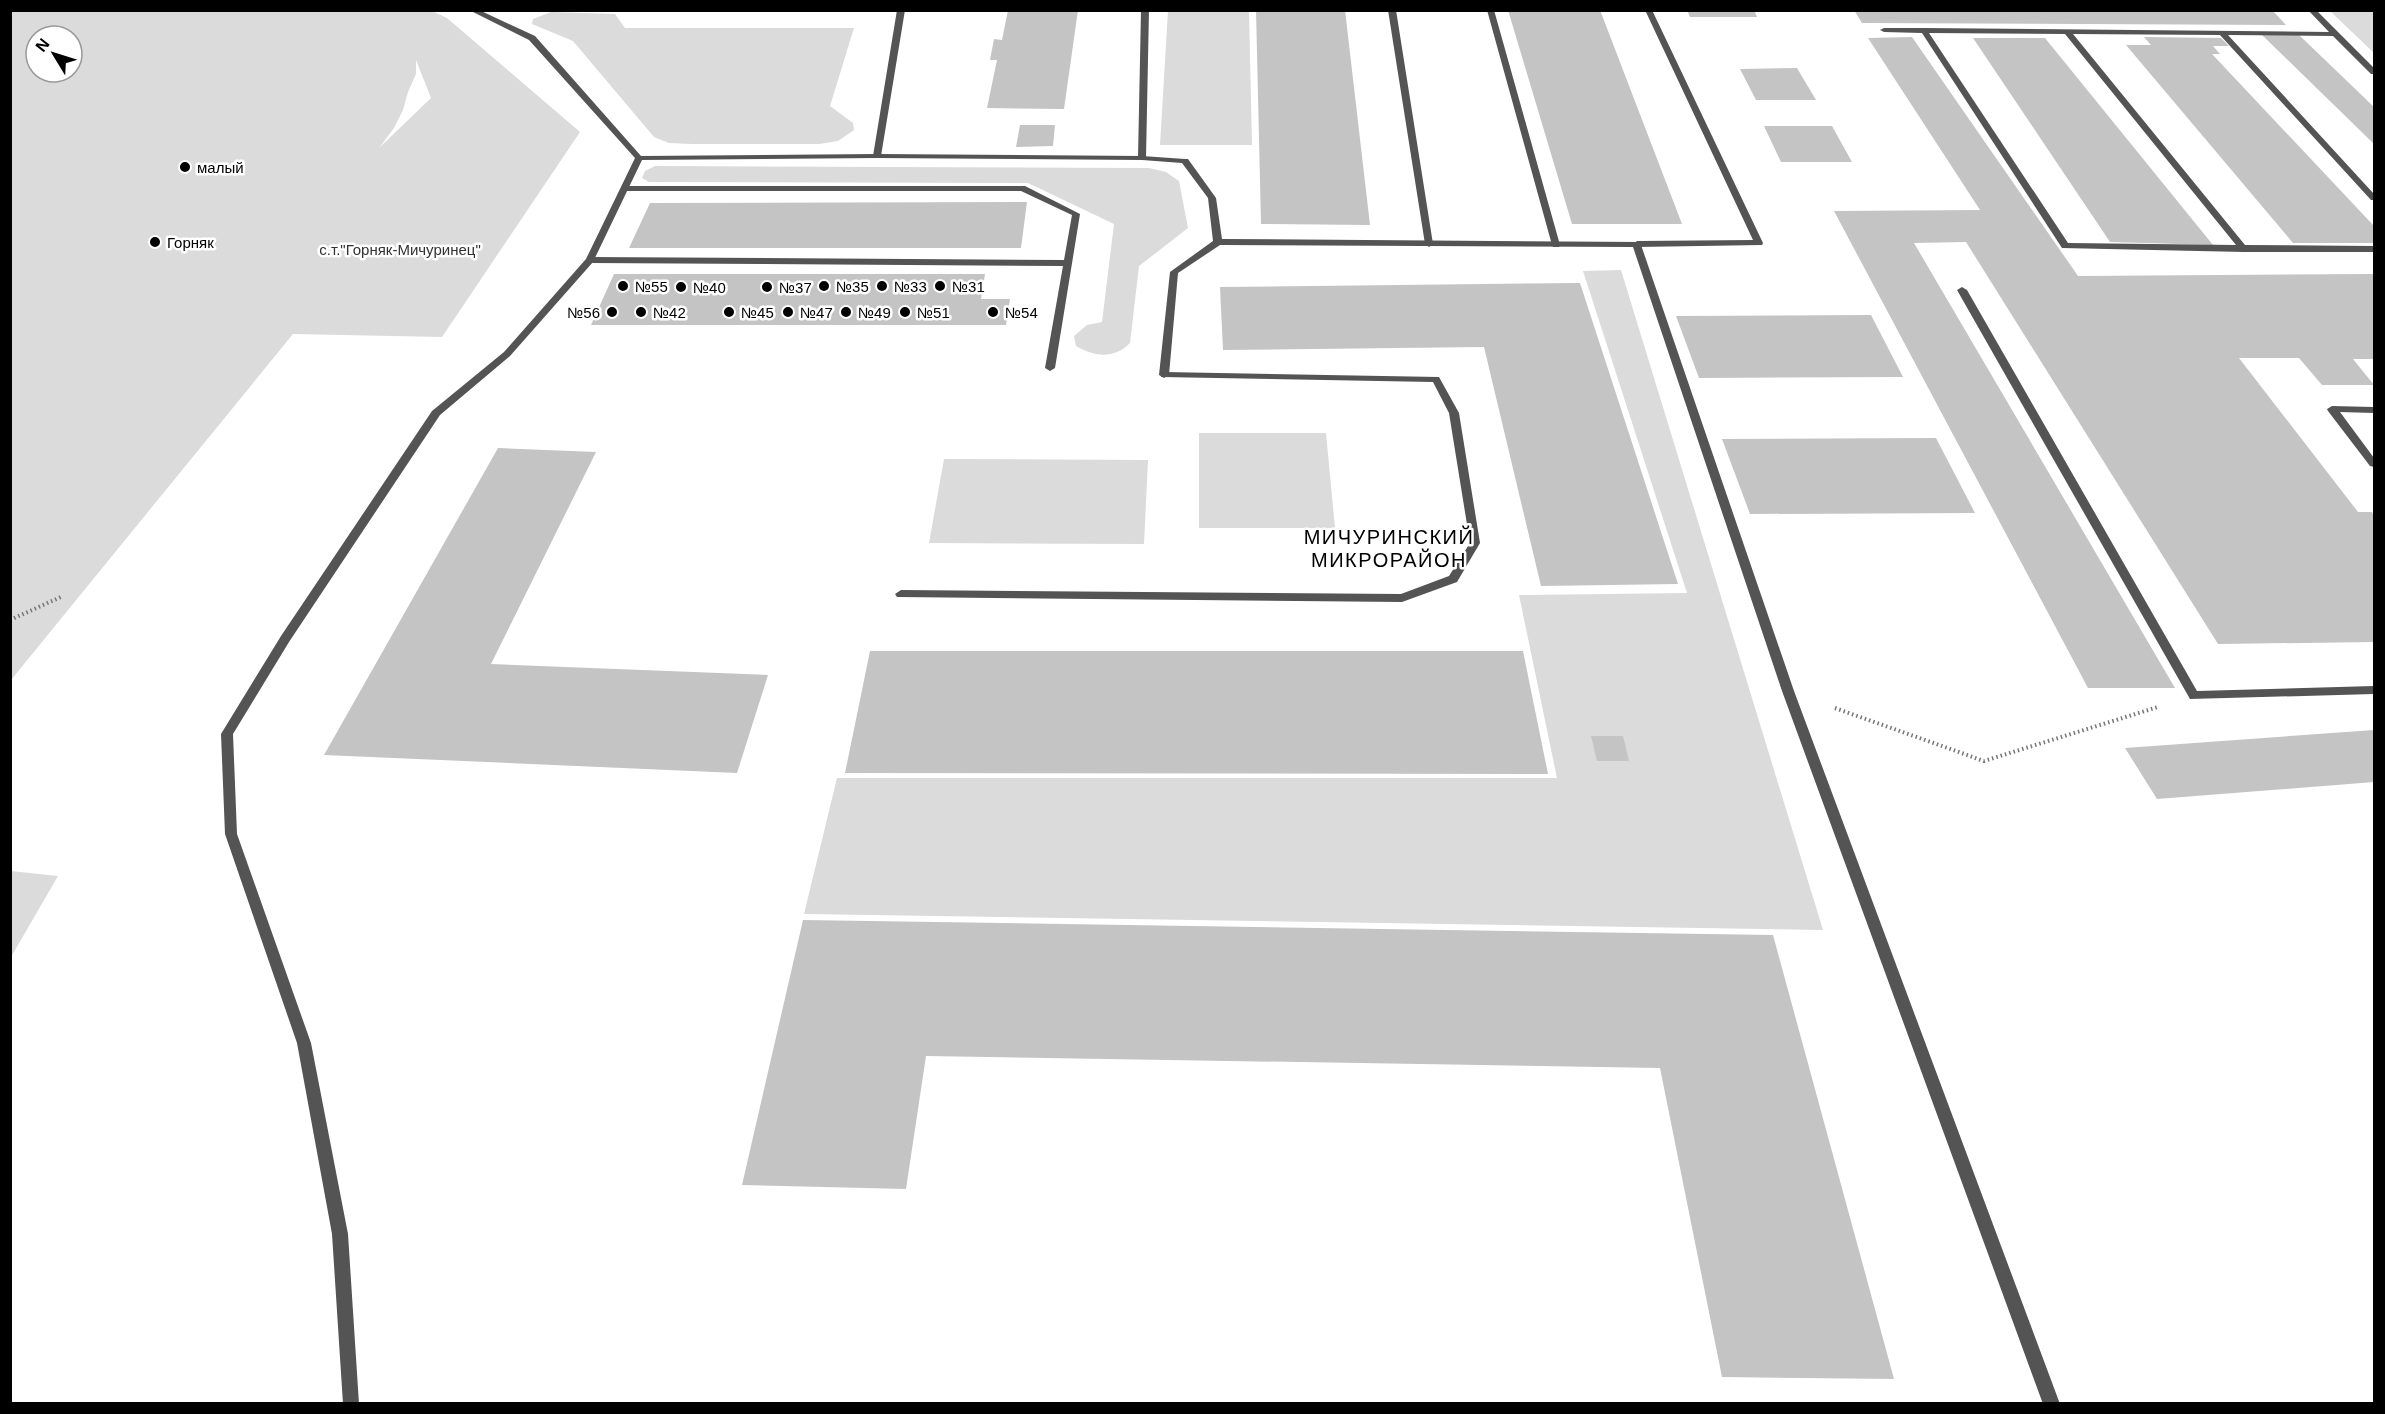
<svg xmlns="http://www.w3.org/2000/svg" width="2385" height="1414" font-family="Helvetica,sans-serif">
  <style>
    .green { fill: #dbdbdb; fill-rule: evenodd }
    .building { fill: #c4c4c4 }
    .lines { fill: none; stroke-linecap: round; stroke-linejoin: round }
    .path { stroke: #767676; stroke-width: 4; stroke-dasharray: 1.5 3; stroke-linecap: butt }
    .service { fill: #545454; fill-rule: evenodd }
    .minor { fill: #545454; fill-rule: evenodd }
    .poi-dot { fill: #000; stroke: #fff; stroke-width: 2 }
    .labels { text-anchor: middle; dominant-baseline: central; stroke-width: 5; stroke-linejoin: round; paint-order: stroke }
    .far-poi-label { font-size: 15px; fill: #000; stroke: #fff; text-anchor: start }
    .far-park-label { font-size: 15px; fill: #323232; stroke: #fff }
    .neighbourhood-label { font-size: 20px; letter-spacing: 1.5px; fill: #000; stroke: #fff }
  </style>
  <rect width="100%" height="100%" fill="#fff"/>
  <path class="green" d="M432,11l15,7 133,114 -138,205 -149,-3 -282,346v-669zM36,36h36v36h-36zM416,60l15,38 -52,50 15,-20 9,-18 5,-18 8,-18z
    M1168,11h81l3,134h-92z
    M2330,11h44v42z
    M551,12l64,2 10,14h229l-24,78 23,17 1,7 -16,11 -19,3h-127l-23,-1 -15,-6 -81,-96 -41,-17 1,-5z
    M655,166l494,2 17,4 13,9 9,47 -49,38 -9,77c-15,16 -36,14 -54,3l-2,-10 13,-11 15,-3 12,-98 -86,-41 -379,-1 -7,-4 3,-7z
    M1621,270l202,660 -1019,-16 33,-136h720l-38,-183 168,-2 -104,-322z
    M1199,433h127l9,95h-136z
    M944,459l204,1 -4,84 -215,-1z
    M11,871l47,5 -47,81 -1,-86z"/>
  <path class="building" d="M1008,10h70l-14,99 -77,-1 10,-48h-7l4,-21 8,1z
    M1256,10h89l25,215 -109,-1z
    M1508,10h92l82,214h-110z
    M1687,10h67l3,7h-67z
    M1854,10h418l14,15 -424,-2z
    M2298,34l76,73v37l-112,-109z
    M1912,37l166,239 296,-2v85h-21l21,26h-52l-23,-27h-60l119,154h14l2,4v126l-156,2 -252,-402 -52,1 261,445h-87l-254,-477 146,-1 -112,-172z
    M2144,37l77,1 8,8h-16l7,8h-8l162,172v17h-81l-167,-198h25z
    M1973,38h72l168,207 -103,-3z
    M1797,68l19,32h-60l-16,-31z
    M1020,125h35l-2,21 -37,1z
    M1764,126h68l20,36h-71z
    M1027,202l-6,46h-392l21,-45z
    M614,274h371l-4,25h29l-4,26h-415z
    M1580,283l98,301 -137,2 -57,-239 -261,3 -3,-63z
    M1871,315l32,62 -204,1 -23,-62z
    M1936,438l39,75 -225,1 -28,-75z
    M498,448l98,4 -105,212 277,11 -31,98 -413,-18z
    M870,651h653l25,123 -703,-1z
    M2374,730v52l-217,17 -32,-51z
    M1591,736h32l6,25h-32z
    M803,920l970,15 121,444 -172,-2 -62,-309 -734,-12 -20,133 -164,-4z"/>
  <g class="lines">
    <path class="path" d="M10,620l53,-24
      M1835,708l149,53 174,-54"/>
    <path class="service" d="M897,10h8l-24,146 -4,2 -4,-2z
      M1141,10h8l-3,148 -4,2 -4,-2z
      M1388,10h8l37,234 -4,3 -4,-3z
      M1487,10h7l66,235 -1,2h-6l-1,-2z
      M1645,10h7l111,233 -1,2 -125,2 -4,-3 4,-3 116,-1z
      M2308,10h8l58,58v6h-3l-38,-38 -105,-1 146,159v6h-3l-151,-165 -147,-1 172,211 129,1v6h-130l-182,-4 -140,-215 -38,-1 -4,-2 4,-2h40l405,4zM1929,33l136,1 171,211 -168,-2z
      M624,186h401l55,28 -25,154 -5,3 -5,-3 18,-102 -473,-3 -4,-3 4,-3 474,3 8,-45 -51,-24h-400v-4z
      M1962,287l5,3 230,401 177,-5v8l-184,5 -233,-409z
      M1164,372l275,5 20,36 21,130 -23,39 -55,20 -505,-5 -2,-3 6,-4 500,4 48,-18 21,-33 -21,-130 -16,-31 -272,-5v-4z
      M2332,406l42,1v6l-34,-1 34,46v9l-4,-1 -42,-55 -1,-2z"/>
    <path class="minor" d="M469,10h10l56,26 106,120 236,-2 265,2 43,3h3l28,39 6,41 418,3 154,449 266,713h-17l-261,-713 -149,-444 -413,-2 -42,28 -9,102 -5,3 -5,-3 11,-103 43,-31 -5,-43 -26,-35 -40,-3 -265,-2 -235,2 -49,102 -83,94 -70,59 -151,227 -56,92 4,100 74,209 37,191 11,170h-16l-11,-170 -35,-191 -72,-209 -4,-100 60,-98 151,-225 72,-59 82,-93 49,-101 -106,-118z"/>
  </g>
  <g class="poi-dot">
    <circle cx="185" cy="167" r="6"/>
    <circle cx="155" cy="242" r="6"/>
    <circle cx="623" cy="286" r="6"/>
    <circle cx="824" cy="286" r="6"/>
    <circle cx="882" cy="286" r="6"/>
    <circle cx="940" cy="286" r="6"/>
    <circle cx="681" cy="287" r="6"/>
    <circle cx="767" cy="287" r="6"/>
    <circle cx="612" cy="312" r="6"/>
    <circle cx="641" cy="312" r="6"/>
    <circle cx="729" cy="312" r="6"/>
    <circle cx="788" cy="312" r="6"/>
    <circle cx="846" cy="312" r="6"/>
    <circle cx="905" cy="312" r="6"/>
    <circle cx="993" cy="312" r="6"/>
  </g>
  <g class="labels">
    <g class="far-poi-label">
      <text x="197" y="167">малый</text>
      <text x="167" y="242">Горняк</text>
      <text x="635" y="286">№55</text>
      <text x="836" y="286">№35</text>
      <text x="894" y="286">№33</text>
      <text x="952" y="286">№31</text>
      <text x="693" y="287">№40</text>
      <text x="779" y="287">№37</text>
      <text x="600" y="312" text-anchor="end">№56</text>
      <text x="653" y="312">№42</text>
      <text x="741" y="312">№45</text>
      <text x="800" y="312">№47</text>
      <text x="858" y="312">№49</text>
      <text x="917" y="312">№51</text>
      <text x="1005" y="312">№54</text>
    </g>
    <g class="far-park-label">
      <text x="400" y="249">с.т."Горняк-Мичуринец"</text>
    </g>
    <g class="neighbourhood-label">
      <text x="1389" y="537">МИЧУРИНСКИЙ<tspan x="1389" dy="23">МИКРОРАЙОН</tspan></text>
    </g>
  </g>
  <rect width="2385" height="1414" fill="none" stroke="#000000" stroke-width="24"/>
  <g transform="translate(54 54) rotate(308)"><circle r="28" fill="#ffffff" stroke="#999999" stroke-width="1.5"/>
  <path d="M0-4.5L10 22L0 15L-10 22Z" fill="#000000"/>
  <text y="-9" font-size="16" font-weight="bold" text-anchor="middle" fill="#000000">N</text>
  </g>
</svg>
